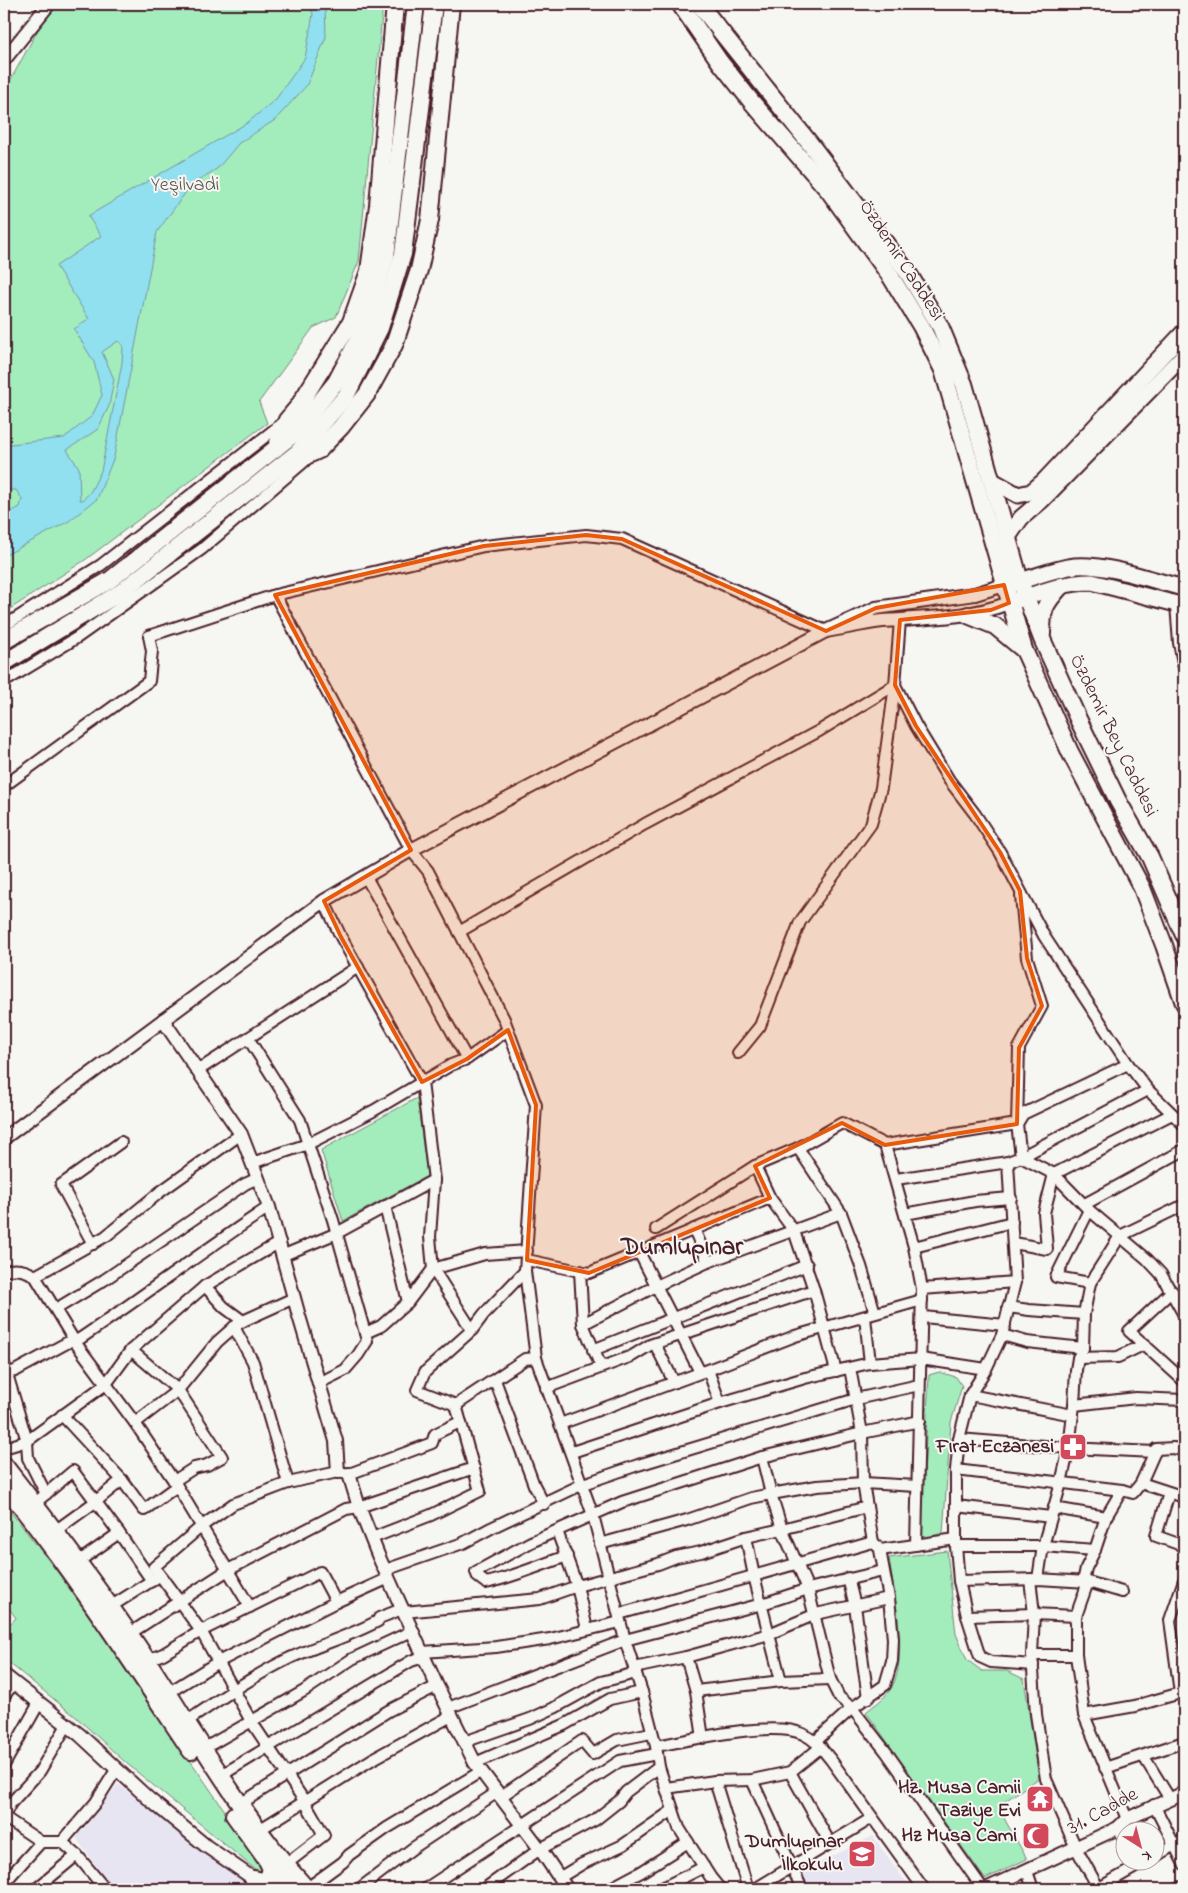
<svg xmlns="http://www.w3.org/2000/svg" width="1188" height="1893" viewBox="0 0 1188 1893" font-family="'Indie Flower',sans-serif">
<rect width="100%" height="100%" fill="#f6f6f2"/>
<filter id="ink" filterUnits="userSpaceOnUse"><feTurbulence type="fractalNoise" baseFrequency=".02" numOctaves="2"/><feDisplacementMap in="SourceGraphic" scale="10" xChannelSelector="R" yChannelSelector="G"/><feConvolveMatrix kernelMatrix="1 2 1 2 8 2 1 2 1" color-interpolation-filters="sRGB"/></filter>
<g filter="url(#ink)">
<g fill="#e6e5f1">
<polygon points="118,1784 247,1881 241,1889 112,1889 75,1836 83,1830"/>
<polygon points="873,1836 911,1889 809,1889 801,1872"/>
</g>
<g fill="#a3edbc" stroke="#768674">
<polygon points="52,4 383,4 359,261 336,317 313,328 259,402 267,423 85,560 4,613 4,92"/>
<polygon points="417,1098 427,1176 343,1221 321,1150"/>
<polygon points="939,1372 956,1377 962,1386 951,1422 943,1533 921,1539 929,1375"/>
<polygon points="4,1503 87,1610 264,1868 262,1875 125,1762 76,1717 4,1659 4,1630 16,1618 4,1601"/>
<path d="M 947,1551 L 956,1634 L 967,1660 L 982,1671 L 1007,1671 L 1024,1679 L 1039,1778 L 999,1805 L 1005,1820 L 1027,1859 L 985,1879 L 866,1712 C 873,1706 881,1701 887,1694 C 912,1667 893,1592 889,1558 Z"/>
</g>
<path fill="#91e0ef" stroke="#7593a1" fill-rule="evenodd" d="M 310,4 L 325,4 L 326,37 L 307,85 L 275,120 L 239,143 L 218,168 L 191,185 L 157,232 L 114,457 L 97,499 L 69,521 L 4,556 L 4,515 L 20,507 L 22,499 L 16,490 L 8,490 L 4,492 L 4,450 L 11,444 L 64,438 L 92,416 L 102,395 L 94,362 L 74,329 L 89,319 L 56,266 L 101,236 L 88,216 L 247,123 L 276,99 L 305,58 L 313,14 ZM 118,341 L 123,345 L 122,363 L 101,471 L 91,491 L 83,500 L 80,500 L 79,468 L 67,450 L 98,429 L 109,406 L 114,379 L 102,352 Z"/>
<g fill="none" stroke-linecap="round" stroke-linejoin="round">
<defs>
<g id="minor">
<polyline points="275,595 411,850 428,871 504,1019 536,1105 525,1271 536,1358 593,1515 625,1640 642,1692 656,1746 659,1767 679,1828 711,1878 720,1889"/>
<polyline points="1176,604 1179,643 1184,668"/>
<polyline points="4,626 101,565 284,422"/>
<polyline points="4,682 78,637 202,549 305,461"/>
<polyline points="4,786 149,681 152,651 149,636 275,595 484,546 586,535 622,539 826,631"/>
<polyline points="366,877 467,1059"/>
<polyline points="459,932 645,824 819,731 895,685 916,726 949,780 975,814 1000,852 1044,936 1128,1064 1148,1090 1184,1125"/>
<polyline points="248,1038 300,1120 333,1220 365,1333"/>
<polyline points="738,1053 760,1026 800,922 871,824 881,788 895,685 900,620"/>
<polyline points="197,1071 358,967"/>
<polyline points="1017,1124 1019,1048 1042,1006 1027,958 1021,896"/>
<polyline points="1017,1124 1023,1114 1128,1064"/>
<polyline points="798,1148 841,1213 861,1266 875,1313"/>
<polyline points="1021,1157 1054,1174 1089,1210 1147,1259 1161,1274 1184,1315"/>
<polyline points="1008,1162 1015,1282 1002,1335 986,1369 970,1395 959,1439 956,1470 956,1546 959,1581 967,1616 980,1657 991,1662 1033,1665"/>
<polyline points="252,1163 308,1144 373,1111 451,1065 467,1059 508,1030"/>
<polyline points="896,1179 1008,1162 1021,1157 1148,1090"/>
<polyline points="434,1180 430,1237 433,1269 472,1330"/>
<polyline points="770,1198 755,1166 798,1148 842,1123 885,1145"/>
<polyline points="1085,1204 1184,1150"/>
<polyline points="385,1206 408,1302"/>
<polyline points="1089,1210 1056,1277 1090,1283"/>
<polyline points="905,1214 975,1201 1011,1198"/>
<polyline points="656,1229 755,1166"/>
<polyline points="694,1229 708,1262"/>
<polyline points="1014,1243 1047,1249 1044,1213 1054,1174 1172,1114"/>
<polyline points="93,1244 61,1185 121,1142"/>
<polyline points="914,1247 1012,1222"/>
<polyline points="639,1252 700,1372"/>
<polyline points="284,1255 337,1233 434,1180 422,1082 341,937 324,901"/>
<polyline points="527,1260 589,1273 770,1198 794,1231 814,1290 836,1371"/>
<path d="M 4,1271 C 16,1268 25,1269 35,1276 L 75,1342 L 135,1423 L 174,1481 L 250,1607"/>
<polyline points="580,1271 583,1324 601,1367"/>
<polyline points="35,1276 106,1236 160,1192 241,1134"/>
<polyline points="205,1286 224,1307 243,1321"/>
<polyline points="922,1289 1015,1282"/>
<polyline points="1172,1291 1129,1331 1184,1381"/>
<polyline points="1174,1296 1184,1292"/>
<polyline points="1008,1307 1029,1310 1084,1314"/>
<polyline points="56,1309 104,1280 245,1184 258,1178"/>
<polyline points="865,1317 870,1363"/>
<polyline points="923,1317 1005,1325"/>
<polyline points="583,1324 656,1286 708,1262 841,1213"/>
<polyline points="234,1327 253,1362 288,1483"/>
<polyline points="1002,1335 1027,1342 1083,1348"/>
<path d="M 75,1342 C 141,1298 204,1250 269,1207"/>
<polyline points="655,1344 674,1382"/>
<polyline points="131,1350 205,1286 280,1242"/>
<polyline points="593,1350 807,1265"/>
<polyline points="1078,1358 1118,1357 1145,1344"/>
<polyline points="4,1364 27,1441 28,1458 46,1494"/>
<polyline points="850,1368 862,1433 863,1483 873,1542 877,1546"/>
<polyline points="708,1370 720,1403"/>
<polyline points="4,1374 15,1371 74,1339"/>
<polyline points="495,1380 534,1485 544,1504"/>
<polyline points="319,1383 345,1370 358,1355 367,1341 365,1333 381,1326 408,1302 433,1269 485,1254 527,1251"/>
<polyline points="546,1388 632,1356 650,1345 814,1290"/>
<polyline points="970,1395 1073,1415"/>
<polyline points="456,1405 417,1390 425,1372 472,1330 484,1314 525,1271"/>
<polyline points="456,1405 525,1359 536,1358"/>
<polyline points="1074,1405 1136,1398 1184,1400"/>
<polyline points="62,1415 122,1480 144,1510 177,1486"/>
<polyline points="135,1423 178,1390 217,1342 234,1327 243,1321 294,1298"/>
<polyline points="560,1424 708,1370 795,1336 922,1300"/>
<polyline points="959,1439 1069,1448 1155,1452"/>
<polyline points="4,1448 27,1441 106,1384 131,1350 178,1390 222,1457 207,1465 194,1468 174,1481"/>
<polyline points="572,1452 720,1403 805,1378 870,1363 921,1359 986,1369"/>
<polyline points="762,1457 771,1494 782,1529 808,1589 830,1679 839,1697 852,1708 887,1753 983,1889"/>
<polyline points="956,1470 1122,1490"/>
<polyline points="1141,1483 1184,1497"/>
<polyline points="1169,1493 1156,1536 1184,1546"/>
<polyline points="34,1504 73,1471 119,1533 152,1581"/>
<polyline points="956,1506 1051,1517"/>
<polyline points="1054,1508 1106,1517"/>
<polyline points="55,1531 95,1502 122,1480"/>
<polyline points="557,1531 577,1586 587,1629"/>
<polyline points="746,1537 754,1576 781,1681"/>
<polyline points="372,1538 431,1515 480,1491 456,1405"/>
<polyline points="600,1544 687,1520 751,1498 771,1494 817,1486 863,1483 917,1486"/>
<polyline points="916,1545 922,1289 914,1247 885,1145 1017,1124 1021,1157"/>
<polyline points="956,1546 1043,1546 1095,1550"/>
<path d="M 567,1556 C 540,1565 514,1577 486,1583 L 478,1577 L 476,1572 L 531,1542 L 622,1502 L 762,1457 L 862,1433 L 920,1421"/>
<polyline points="78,1562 119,1533"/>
<polyline points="385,1570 463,1543 491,1528 583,1484 638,1465 856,1399 919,1385"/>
<polyline points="848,1578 855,1606 868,1698"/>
<polyline points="1030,1579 1034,1614 1032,1655 1036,1714 1046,1779 1076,1848 1099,1889"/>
<polyline points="1038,1579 1043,1546 1061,1483 1069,1448 1074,1405 1076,1370 1078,1358 1083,1348 1084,1314 1090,1283 1120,1236 1184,1205"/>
<polyline points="959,1581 1038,1579 1088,1582 1122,1592"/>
<polyline points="1083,1582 1086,1568 1095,1550 1106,1517 1122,1490 1133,1493 1141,1483 1156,1449 1173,1448 1184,1450"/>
<polyline points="336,1602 389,1578"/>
<polyline points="110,1607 156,1578"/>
<polyline points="404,1612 540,1599 577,1586 658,1564 676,1557 701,1552 746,1537 782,1529 867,1507"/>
<polyline points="619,1614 873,1542"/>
<polyline points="967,1616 1034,1614 1076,1616"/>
<polyline points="129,1634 228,1570 346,1509 359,1507 474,1468"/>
<polyline points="422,1652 496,1647 550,1639 620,1622"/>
<polyline points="1032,1655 1076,1655 1076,1616 1088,1582"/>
<polyline points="1076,1655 1084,1715 1127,1819"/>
<polyline points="686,1657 696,1691"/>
<polyline points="147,1660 163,1654 201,1631 320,1572 336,1602 218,1662 168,1693"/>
<polyline points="634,1668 686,1657 769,1634 816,1614 889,1598"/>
<polyline points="1180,1693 1170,1620 1184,1580"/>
<polyline points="4,1696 14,1683"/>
<polyline points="448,1708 625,1640 762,1604 808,1589 883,1571"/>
<polyline points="1084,1715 1135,1706 1184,1692"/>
<path d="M 186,1722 C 220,1699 253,1676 290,1658 C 319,1645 350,1636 378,1621 L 379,1618 L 402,1609"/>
<polyline points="703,1738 696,1691 781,1681 830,1679"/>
<polyline points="816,1741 852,1708 885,1685 892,1661 893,1639 889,1598 880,1550 956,1539"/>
<polyline points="464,1742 530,1719 554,1708 601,1682 636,1673"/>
<path d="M 656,1746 C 690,1740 773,1720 803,1734 C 816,1740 822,1749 831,1760 L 924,1889"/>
<polyline points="203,1749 304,1691 352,1659 412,1631"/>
<polyline points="1144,1757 1170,1799"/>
<polyline points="475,1763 564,1725 610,1699 642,1692"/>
<polyline points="4,1765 39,1703"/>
<polyline points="1105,1768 1184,1742"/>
<polyline points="790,1772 830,1843"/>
<polyline points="220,1776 411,1661 423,1657"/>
<polyline points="752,1780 802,1889"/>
<polyline points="715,1781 748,1889"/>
<polyline points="666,1788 715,1781 752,1780 790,1772 821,1747"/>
<polyline points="500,1797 582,1741 593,1754 617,1740 651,1733"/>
<polyline points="240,1804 388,1711 437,1686"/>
<polyline points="1154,1805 1184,1864"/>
<polyline points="4,1816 11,1803 40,1771 67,1725"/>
<polyline points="4,1817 41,1842"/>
<polyline points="1118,1828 1126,1842"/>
<polyline points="259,1830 371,1760 451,1716"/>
<polyline points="62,1842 77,1855 105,1889"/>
<polyline points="1156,1856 1184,1839"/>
<polyline points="285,1865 324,1835 305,1802 251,1721 201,1631 154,1567 202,1526 233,1504 288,1483 338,1472 349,1474 432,1443 435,1434 460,1422"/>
<polyline points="1027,1871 1033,1889"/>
<polyline points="559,1878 582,1864 623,1845 673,1810"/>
<polyline points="4,1883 41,1842 62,1842 96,1802 116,1770"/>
<polyline points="1099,1888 1148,1860"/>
<polyline points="36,1889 77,1855"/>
<polyline points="247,1889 254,1879"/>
<polyline points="306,1889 343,1862 349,1855 387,1828 480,1772"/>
<polyline points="359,1889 413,1848 496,1793"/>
<polyline points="425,1889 620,1761 657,1754"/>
<polyline points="484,1889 540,1849 595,1820 619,1801 626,1792 659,1767"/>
<polyline points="609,1889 641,1872 688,1842"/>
<polyline points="660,1889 704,1867"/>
<polyline points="755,1889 872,1818"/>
<polyline points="1178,1889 1184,1886"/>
</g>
<g id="tertiary">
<polyline points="4,60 49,4"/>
<path d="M 1004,585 L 975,594 L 876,608 L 826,631 C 845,628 864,623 883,621 C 926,618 969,618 1009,603"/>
<polyline points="163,1020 241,1134 269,1207 299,1316 336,1441 338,1472"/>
<polyline points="4,1138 324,901 411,850 826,631"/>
<polyline points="349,1474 359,1507 378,1555 437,1686 475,1763 540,1849 567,1889"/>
<polyline points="4,1675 80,1735 149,1799 206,1846 254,1879 273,1889"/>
<polyline points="986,1889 1118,1828 1127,1819 1184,1793"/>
</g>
<g id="secondary">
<polyline points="993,481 1018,495 1031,492 1044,481 1184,332"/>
<polyline points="1008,537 1021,518 1042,500 1184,355"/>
<path d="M 1009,584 C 1031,579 1052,569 1075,566 C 1105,563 1154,581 1184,588"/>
<path d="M 1015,601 C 1040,592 1065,582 1092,582 L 1184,606"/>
</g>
<g id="primary">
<polyline points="680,4 720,62 751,101 829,191 891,277 921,326 943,370 1024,650 1070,752 1142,888 1164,945 1184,1003"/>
<polyline points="699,4 811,145 908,273 940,326 964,384 1020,581 1042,639 1079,721 1118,801 1150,857 1184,935"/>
<polyline points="276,448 287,420 298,407 351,322 369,271 378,205 395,4"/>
<polyline points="293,462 319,450 341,427 367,394 394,345 419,270 430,220 451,4"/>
<polyline points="968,615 995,626 1024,650"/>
<path d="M 1042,634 C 1042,609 1044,605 1061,586"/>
<polyline points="4,641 110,580 295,433 336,382 364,329 386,256 416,4"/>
<polyline points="4,663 121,592 298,452 346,396 380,328 403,254 434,4"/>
<path d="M 4,1465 C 54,1529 103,1593 147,1660 C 198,1738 244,1820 307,1889"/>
<path d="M 4,1485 C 72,1570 131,1661 191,1751"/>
<polyline points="234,1815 268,1862 291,1889"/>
<polyline points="254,1879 262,1881 267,1880 271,1870 268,1862"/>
</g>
</defs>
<use href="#minor" stroke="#4a1f2b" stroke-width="14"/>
<use href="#tertiary" stroke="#4a1f2b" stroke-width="16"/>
<use href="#secondary" stroke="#4a1f2b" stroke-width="19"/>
<use href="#primary" stroke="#4a1f2b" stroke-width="20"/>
<use href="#minor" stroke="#f6f6f2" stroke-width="10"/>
<use href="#tertiary" stroke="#f6f6f2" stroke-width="12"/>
<use href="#secondary" stroke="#f6f6f2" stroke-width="15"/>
<use href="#primary" stroke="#f6f6f2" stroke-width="16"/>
</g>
</g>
<path fill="#e8590c" fill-opacity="0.2" stroke="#e8590c" stroke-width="4" stroke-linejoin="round" d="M 586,535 L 622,539 L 826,631 L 876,608 L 1004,585 L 1009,603 L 991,610 L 900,620 L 895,685 L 916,726 L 1000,852 L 1020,891 L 1027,958 L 1042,1006 L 1019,1048 L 1017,1124 L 885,1145 L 842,1123 L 755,1166 L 770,1198 L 589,1273 L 527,1260 L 536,1105 L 508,1030 L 467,1059 L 422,1082 L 341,937 L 324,901 L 411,850 L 275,595 L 484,546 Z"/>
<defs>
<symbol id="pharmacy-square" viewBox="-11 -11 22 22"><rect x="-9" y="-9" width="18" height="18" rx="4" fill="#d1495b" stroke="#f6f6f2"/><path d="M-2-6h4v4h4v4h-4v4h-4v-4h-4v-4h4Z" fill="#fff"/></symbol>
<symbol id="temple-square" viewBox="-11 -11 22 22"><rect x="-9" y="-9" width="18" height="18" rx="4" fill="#d1495b" stroke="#f6f6f2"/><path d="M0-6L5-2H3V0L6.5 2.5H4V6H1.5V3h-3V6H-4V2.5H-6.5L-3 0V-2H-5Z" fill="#fff"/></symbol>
<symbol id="mosque-square" viewBox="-11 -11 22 22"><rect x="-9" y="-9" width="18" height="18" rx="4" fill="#d1495b" stroke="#f6f6f2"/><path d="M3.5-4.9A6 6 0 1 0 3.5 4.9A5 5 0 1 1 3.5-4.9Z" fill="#fff"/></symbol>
<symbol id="school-square" viewBox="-11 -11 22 22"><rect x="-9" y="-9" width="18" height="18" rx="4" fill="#d1495b" stroke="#f6f6f2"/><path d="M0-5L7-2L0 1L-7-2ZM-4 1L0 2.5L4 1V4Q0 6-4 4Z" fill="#fff"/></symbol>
</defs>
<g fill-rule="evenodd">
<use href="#pharmacy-square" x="1057" y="1431" width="32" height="32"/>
<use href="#temple-square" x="1024" y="1783" width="32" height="32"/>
<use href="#mosque-square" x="1020" y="1820" width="32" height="32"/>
<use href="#school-square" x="846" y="1838" width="32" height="32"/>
</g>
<g text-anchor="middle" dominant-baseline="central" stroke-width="4" stroke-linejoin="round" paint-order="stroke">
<g font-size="20" fill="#60524f" stroke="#f6f6f2">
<text x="185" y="185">Yeşilvadi</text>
</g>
<g font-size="20" fill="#4a1f2b" stroke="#f6f6f2">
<text transform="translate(901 261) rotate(57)">Özdemir Caddesi</text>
<text transform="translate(1113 736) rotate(64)">Özdemir Bey Caddesi</text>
<text transform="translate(1103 1812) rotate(-29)">31. Cadde</text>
</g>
<g font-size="20" font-weight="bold" fill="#4a1f2b" stroke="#f6f6f2" text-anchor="end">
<text x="1054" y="1447">Fırat Eczanesi</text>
<text x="1021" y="1788">Hz. Musa Camii<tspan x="1021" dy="23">Taziye Evi</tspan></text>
<text x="1017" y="1836">Hz Musa Cami</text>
<text x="843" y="1842">Dumlupınar<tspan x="843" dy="23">İlkokulu</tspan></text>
</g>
<g font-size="25" font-weight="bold" fill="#4a1f2b" stroke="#f6f6f2">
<text x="682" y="1248">Dumlupınar</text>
</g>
</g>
<rect width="1188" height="1893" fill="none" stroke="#f6f6f2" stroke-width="20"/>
<rect x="10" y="10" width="1168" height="1873" fill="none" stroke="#4a1f2b" stroke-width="2" filter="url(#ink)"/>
<g transform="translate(1140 1846) rotate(144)"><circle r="24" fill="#f6f6f2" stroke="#b1a0a2"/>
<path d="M0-4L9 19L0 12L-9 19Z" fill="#d1495b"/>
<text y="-8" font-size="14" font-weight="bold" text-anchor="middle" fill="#4a1f2b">K</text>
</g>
</svg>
